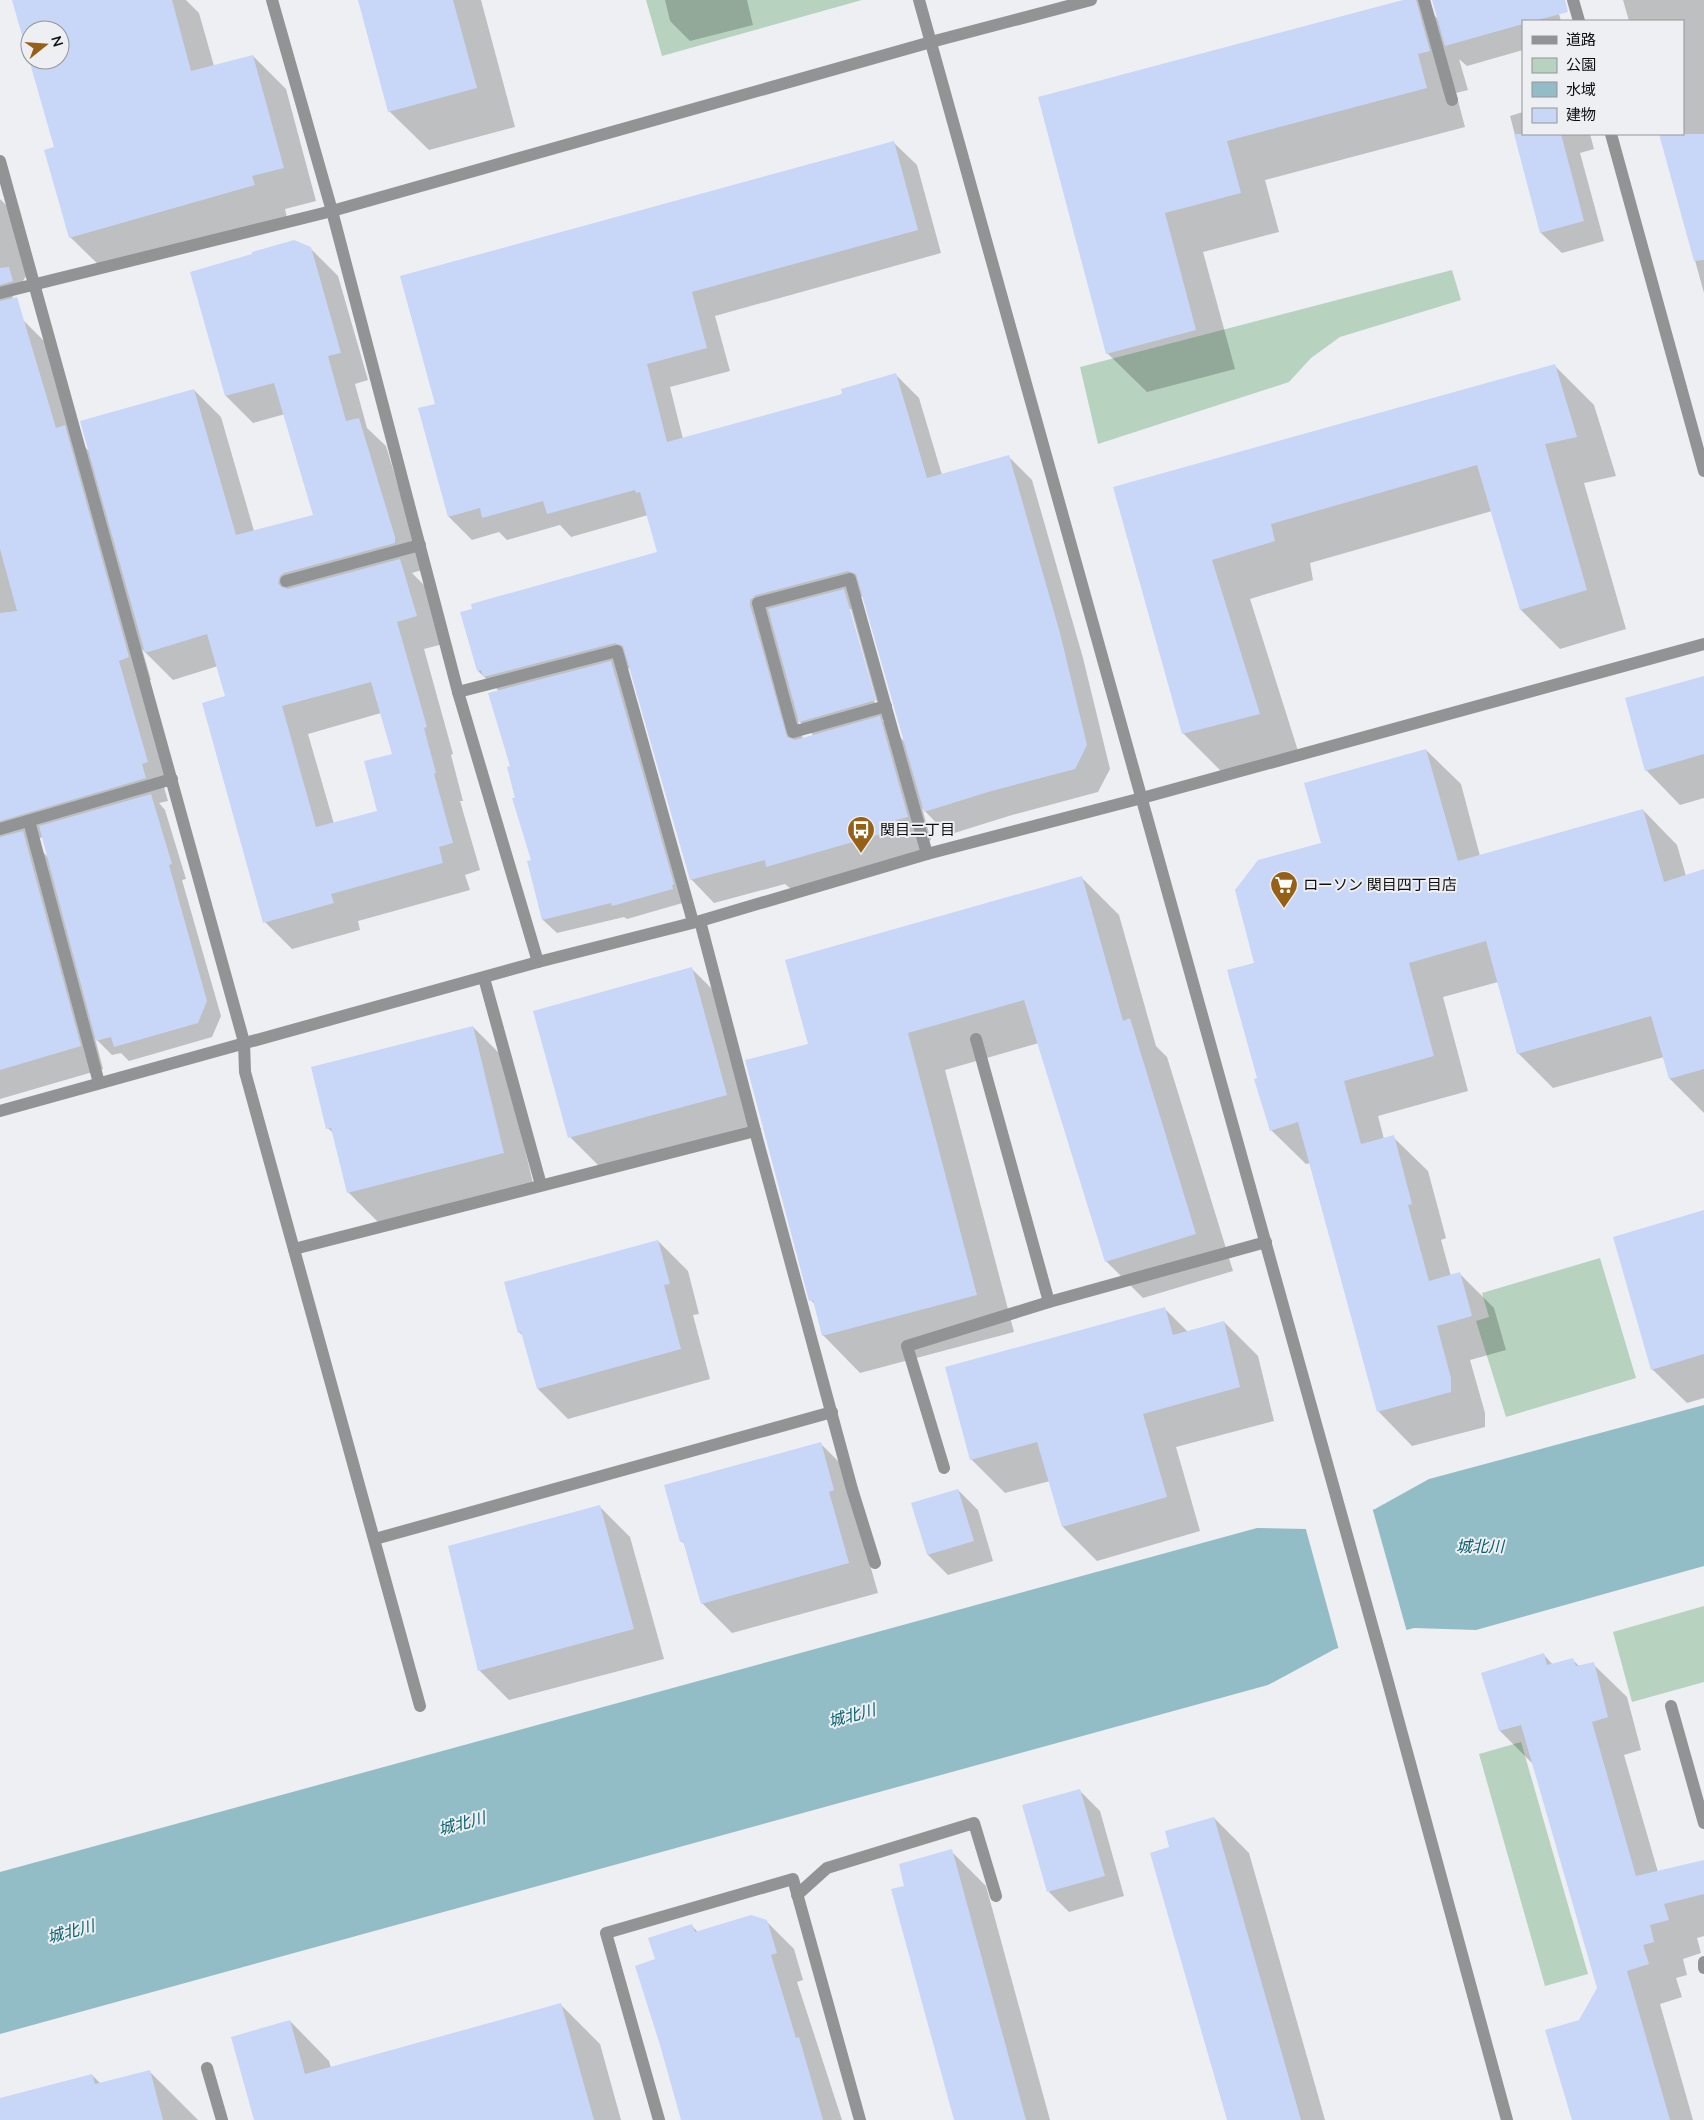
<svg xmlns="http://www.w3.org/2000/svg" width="1704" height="2120" viewBox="0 0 1704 2120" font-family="'Nunito Sans','Noto Sans JP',sans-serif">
<rect width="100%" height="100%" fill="#eeeff2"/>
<g fill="#b7d3bf">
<polygon points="646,0 862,0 662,56"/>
<polygon points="1452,270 1461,300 1340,337 1311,358 1289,382 1098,444 1080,367"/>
<polygon points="1600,1258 1636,1378 1506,1417 1476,1321 1489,1317 1482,1293"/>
<polygon points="1704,1606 1704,1682 1632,1702 1613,1632"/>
<polygon points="1521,1742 1588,1974 1545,1986 1479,1754"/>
</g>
<polygon fill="#92bdc6" points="1704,1405 1704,1566 1476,1630 1414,1628 1335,1649 1268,1685 0,2034 0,1872 1257,1528 1305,1529 1375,1509 1429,1479"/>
<polygon fill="#eeeff2" points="1372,1507 1407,1632 1339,1650 1305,1526"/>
<g fill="#0003" fill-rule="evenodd">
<polygon points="13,0 186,0 199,13 214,66 253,56 286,89 316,201 285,209 287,218 104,270 70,237 56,147 31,60 60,60 60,30 30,30 30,57"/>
<polygon points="359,0 481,0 515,127 429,150 389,111"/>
<polygon points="665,0 747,0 753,25 690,41 670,21"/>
<polygon points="1408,0 1419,0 1440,21 1434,0 1555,0 1561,21 1523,21 1523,50 1467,66 1459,59 1468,90 1456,93 1465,127 1265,180 1279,232 1203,252 1235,369 1147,392 1107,353 1039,98"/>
<polygon points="1623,0 1704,0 1704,293 1660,134 1683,134 1683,21 1629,21"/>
<polygon points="1523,112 1523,134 1590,134 1594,149 1580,153 1604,241 1562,253 1541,233 1510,116"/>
<path d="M 893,142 L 917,165 L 941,253 L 715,316 L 730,371 L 670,387 L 683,439 L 844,395 L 896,375 L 919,398 L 942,475 L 1009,457 L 1032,480 L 1083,658 L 1110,769 L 1098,792 L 1012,815 L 948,835 L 922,808 L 931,840 L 918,844 L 921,852 L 791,889 L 785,884 L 714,903 L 691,879 L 630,668 L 620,671 L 686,902 L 627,919 L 624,917 L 557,933 L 543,920 L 532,861 L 517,798 L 499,691 L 478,671 L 658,553 L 648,515 L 571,537 L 560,525 L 507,540 L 499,532 L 472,540 L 449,517 L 437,405 ZM 864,596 L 906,743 L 882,720 L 892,718 L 853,599 ZM 849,609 L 851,609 L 878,706 L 876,707 ZM 798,720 L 814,736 L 803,739 Z"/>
<polygon points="0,199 11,210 28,273 0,317"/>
<path d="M 310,248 L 338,276 L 368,380 L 355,384 L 367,428 L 386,446 L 422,565 L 422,570 L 412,573 L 427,588 L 443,644 L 424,649 L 453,754 L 451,755 L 463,801 L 460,801 L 480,870 L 465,875 L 470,890 L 358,921 L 360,930 L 292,949 L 265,922 L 227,697 L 218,666 L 173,680 L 142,649 L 151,680 L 141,683 L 170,785 L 164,787 L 168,801 L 159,803 L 165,810 L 186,879 L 182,880 L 221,1016 L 212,1037 L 129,1061 L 121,1053 L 112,1055 L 95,1038 L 103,1069 L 0,1099 L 0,327 L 23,320 L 46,343 L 74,436 L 91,453 L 194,390 L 221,417 L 254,531 L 315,516 L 285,414 L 253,423 L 226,396 L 191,273 ZM 381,713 L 393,754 L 378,811 L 334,824 L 308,734 ZM 43,837 L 49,858 L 31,841 Z"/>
<polygon points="1555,366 1594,405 1616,476 1584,483 1626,629 1560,649 1521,610 1492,511 1310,563 1313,580 1250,599 1299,754 1222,772 1183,733 1114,488"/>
<polygon points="1704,677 1704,798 1680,805 1646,770"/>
<polygon points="1426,750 1461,784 1480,856 1643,810 1677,845 1686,876 1704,871 1704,1113 1670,1079 1664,1057 1553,1088 1518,1053 1498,982 1443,997 1468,1091 1378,1116 1384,1139 1393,1137 1428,1171 1446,1238 1441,1240 1451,1276 1460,1274 1494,1308 1506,1350 1470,1360 1485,1413 1485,1427 1412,1446 1378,1411 1310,1163 1306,1164 1271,1130 1259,1079 1256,964 1322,844"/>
<polygon points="1081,877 1119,915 1156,1046 1167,1057 1233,1271 1143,1298 1106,1261 1039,1043 945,1070 1014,1332 860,1373 823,1335 815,1305 811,1300 810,1045"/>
<polygon points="692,969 722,999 757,1124 600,1167 570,1137"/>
<polygon points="473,1027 503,1057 533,1183 378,1222 348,1192 334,1134 328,1128"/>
<polygon points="1704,1211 1704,1398 1687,1403 1652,1369"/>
<polygon points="658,1241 688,1271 699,1314 693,1315 710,1379 568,1419 538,1389 524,1337 519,1332"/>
<polygon points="1165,1309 1188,1332 1224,1322 1258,1356 1274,1421 1176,1447 1200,1531 1097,1561 1063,1527 1050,1481 1005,1493 971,1459"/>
<polygon points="820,1443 850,1473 858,1522 878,1593 732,1633 702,1603 686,1545 681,1541"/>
<polygon points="958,1490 978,1510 993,1561 948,1575 928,1555 912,1504"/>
<polygon points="600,1507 630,1537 664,1659 509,1700 479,1670"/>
<polygon points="1544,1655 1553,1665 1573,1660 1580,1667 1593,1664 1627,1697 1641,1750 1624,1755 1658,1872 1704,1866 1704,1936 1697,1938 1701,1953 1683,1959 1687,1975 1676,1978 1682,1997 1660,2004 1693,2120 1573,2120 1580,2021 1599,1988 1533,1764 1500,1731 1482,1673"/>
<polygon points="1079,1790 1100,1811 1124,1896 1069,1912 1049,1892 1024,1806"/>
<polygon points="1214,1818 1249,1853 1325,2120 1228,2120 1171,1848"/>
<polygon points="951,1851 986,1886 1050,2120 956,2120 906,1887"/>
<polygon points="766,1921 794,1949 803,1980 797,1982 842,2120 683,2120 656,1960 692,1926 698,1932"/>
<polygon points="561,2005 600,2044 621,2120 255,2120 290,2021 329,2061 331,2068"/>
<polygon points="149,2071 198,2120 0,2120 0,2099 92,2075 101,2084"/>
</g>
<g fill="#c8d7f7" fill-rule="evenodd">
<path d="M 12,0 L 172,0 L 191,71 L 253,55 L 284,168 L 252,176 L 255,185 L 69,238 L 44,150 L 54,147 ZM 30,30 L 60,30 L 60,60 L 30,60 Z"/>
<polygon points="358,0 453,0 477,88 388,112"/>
<polygon points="1403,0 1416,0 1430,51 1418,54 1427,88 1227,141 1241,193 1165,213 1196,330 1106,354 1038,97"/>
<polygon points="1432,0 1565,0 1568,12 1534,21 1523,21 1523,24 1445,46"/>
<polygon points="1514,134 1561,134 1584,221 1540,233"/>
<polygon points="1659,134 1704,134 1704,260 1694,261"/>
<polygon points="894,141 918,230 692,292 707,348 647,364 667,442 842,394 841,389 896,373 927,478 1009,455 1060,633 1087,745 1075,769 988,792 924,812 856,574 848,571 756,595 750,600 750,605 787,737 795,740 880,716 908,817 896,820 898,829 766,867 765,860 690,880 623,646 615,643 483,677 481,670 477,671 460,612 472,609 471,604 657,552 640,492 636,493 635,490 547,514 543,501 482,518 480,508 448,517 418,408 435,404 400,276"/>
<path d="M 294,240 L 311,247 L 341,353 L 328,356 L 346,421 L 359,418 L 395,537 L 395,543 L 284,573 L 280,576 L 278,583 L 281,587 L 288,589 L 400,559 L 417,616 L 397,622 L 427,727 L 424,728 L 436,773 L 434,774 L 453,843 L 439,847 L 443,863 L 331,894 L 334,903 L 263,923 L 202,703 L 225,696 L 207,634 L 145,653 L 80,421 L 194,389 L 236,535 L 313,515 L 274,383 L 225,396 L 190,272 L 252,254 L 252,252 ZM 371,682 L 392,754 L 364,761 L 377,811 L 316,827 L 282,706 Z"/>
<polygon points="9,267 13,281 0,285 0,268"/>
<polygon points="17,297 56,428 65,425 129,657 119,661 148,762 142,764 146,778 0,821 0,613 17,611 0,549 0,301"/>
<polygon points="1555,364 1577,437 1545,444 1587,590 1520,610 1477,465 1271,524 1275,541 1212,560 1260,714 1182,734 1113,487"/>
<polygon points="844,589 876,700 799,722 768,609"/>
<polygon points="611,661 674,884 672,885 673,889 612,906 611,903 542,920 527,861 531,860 512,798 515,798 507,767 510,766 488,693"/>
<polygon points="1704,676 1704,754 1645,771 1625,698"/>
<polygon points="1426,749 1458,861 1643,809 1664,882 1704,869 1704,1069 1669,1079 1651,1016 1517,1054 1486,941 1409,963 1434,1056 1344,1081 1361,1144 1394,1135 1412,1204 1408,1205 1429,1281 1460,1272 1472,1316 1437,1326 1451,1378 1451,1392 1377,1412 1298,1122 1270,1131 1254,1079 1257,1078 1227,970 1254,963 1235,890 1258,860 1321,843 1304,783"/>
<polygon points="151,794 172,864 169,865 207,1001 198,1023 114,1047 111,1037 96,1041 39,826"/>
<polygon points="23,831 81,1046 0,1070 0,837"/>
<polygon points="1082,876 1123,1021 1130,1018 1196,1234 1105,1262 1024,1000 908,1033 977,1295 822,1336 813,1300 809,1301 745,1060 808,1044 785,960"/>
<polygon points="692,967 727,1095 568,1138 533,1011"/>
<polygon points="473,1026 504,1153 347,1193 331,1128 326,1129 311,1067"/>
<polygon points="1704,1210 1704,1354 1651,1370 1613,1237"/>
<polygon points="658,1240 670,1284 664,1285 681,1349 537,1389 521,1332 518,1333 504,1282"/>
<polygon points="1165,1307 1173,1335 1224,1321 1240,1387 1143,1414 1167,1497 1062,1527 1037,1442 970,1460 945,1367"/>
<polygon points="821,1442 834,1490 829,1492 849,1563 701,1604 683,1541 680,1542 664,1485"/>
<polygon points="958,1489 974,1541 927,1555 911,1503"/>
<polygon points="600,1505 634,1629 478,1671 448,1546"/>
<polygon points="1544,1653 1547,1665 1573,1658 1576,1666 1594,1662 1608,1717 1592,1722 1636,1876 1704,1860 1704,1894 1664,1904 1669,1920 1650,1925 1654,1942 1643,1945 1649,1964 1627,1971 1670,2120 1572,2120 1545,2030 1579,2020 1597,1988 1521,1725 1499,1731 1481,1673"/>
<polygon points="1080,1789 1105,1876 1047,1892 1022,1805"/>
<polygon points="1214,1817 1301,2120 1227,2120 1150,1853 1169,1847 1165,1831"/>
<polygon points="952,1849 1026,2120 954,2120 891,1889 904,1886 899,1864"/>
<polygon points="751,1915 767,1920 777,1953 771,1955 796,2038 799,2037 823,2120 681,2120 660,2045 635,1966 655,1959 648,1938 692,1924 695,1932"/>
<polygon points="561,2003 594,2120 254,2120 231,2037 290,2020 305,2074"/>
<polygon points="150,2070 163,2120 0,2120 0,2098 92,2074 95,2084"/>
</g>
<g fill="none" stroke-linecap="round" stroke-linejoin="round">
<g stroke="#929394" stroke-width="12">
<polyline points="1424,0 1452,100"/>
<polyline points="286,581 420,545"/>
<polyline points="458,692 617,651 693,922"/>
<polyline points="886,706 793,732 758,603 850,579 927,854"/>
<polyline points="700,921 755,1131 852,1489 875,1563"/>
<polyline points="484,978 541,1185"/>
<polyline points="976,1039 1049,1302"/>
<polyline points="294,1249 755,1131"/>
<polyline points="944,1468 907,1346 1049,1302 1266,1242"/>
<polyline points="375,1539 832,1412"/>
<polyline points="1671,1706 1704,1823"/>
<polyline points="797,1895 827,1868 974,1823 996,1896"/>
<polyline points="1704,1962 1704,1968"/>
</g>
<g stroke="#929394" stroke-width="12">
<polyline points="272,0 332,211 458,692 538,962"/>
<polyline points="919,0 1386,1675 1507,2120"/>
<polyline points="1573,0 1579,21"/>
<polyline points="1611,134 1704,471"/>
<polyline points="0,161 244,1042 245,1072 420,1706"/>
<polyline points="0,293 332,211 931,42 1091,0"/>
<polyline points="29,821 99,1083"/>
<polyline points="0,829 172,779"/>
<polyline points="0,1111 538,962 700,921 927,854 1142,798 1704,644"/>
<polyline points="207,2068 222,2120"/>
<polyline points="659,2120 606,1933 793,1879 860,2120"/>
</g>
</g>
<defs>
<symbol id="bus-pin" viewBox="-11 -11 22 30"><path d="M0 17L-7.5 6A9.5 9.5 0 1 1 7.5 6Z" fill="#966117" stroke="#eeeff2"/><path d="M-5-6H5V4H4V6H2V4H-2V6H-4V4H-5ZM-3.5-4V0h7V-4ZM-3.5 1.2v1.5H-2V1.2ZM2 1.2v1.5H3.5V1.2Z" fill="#fff"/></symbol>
<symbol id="supermarket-pin" viewBox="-11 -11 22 30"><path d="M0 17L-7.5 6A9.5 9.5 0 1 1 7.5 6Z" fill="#966117" stroke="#eeeff2"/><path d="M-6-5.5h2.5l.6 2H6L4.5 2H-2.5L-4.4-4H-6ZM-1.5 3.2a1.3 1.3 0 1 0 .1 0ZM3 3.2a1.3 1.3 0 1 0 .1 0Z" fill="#fff"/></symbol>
</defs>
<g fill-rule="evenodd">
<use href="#bus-pin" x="845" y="814" width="32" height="43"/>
<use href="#supermarket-pin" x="1268" y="869" width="32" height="43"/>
</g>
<g text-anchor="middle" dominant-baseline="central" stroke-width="4" stroke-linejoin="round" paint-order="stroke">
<g font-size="15" fill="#0f0f10" stroke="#eeeff2" text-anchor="start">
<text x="880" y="830">関目二丁目</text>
<text x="1303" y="885">ローソン 関目四丁目店</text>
</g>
<g font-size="16" font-style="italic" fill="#06606e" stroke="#eeeff2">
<text x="1480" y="1547">城北川</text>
<text transform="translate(852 1716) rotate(-15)">城北川</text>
<text transform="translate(462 1824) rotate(-15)">城北川</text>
<text transform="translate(71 1932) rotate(-15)">城北川</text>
</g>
</g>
<rect x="1522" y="20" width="162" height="115" fill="#eeeff2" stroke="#959598"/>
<rect x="1532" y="36" width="25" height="8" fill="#929394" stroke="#959598"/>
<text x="1566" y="45" font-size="15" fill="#0f0f10">道路</text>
<rect x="1532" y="58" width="25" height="15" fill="#b7d3bf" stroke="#959598"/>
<text x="1566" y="70" font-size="15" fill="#0f0f10">公園</text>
<rect x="1532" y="82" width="25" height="15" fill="#92bdc6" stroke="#959598"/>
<text x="1566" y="95" font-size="15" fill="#0f0f10">水域</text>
<rect x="1532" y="108" width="25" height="15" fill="#c8d7f7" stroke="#959598"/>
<text x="1566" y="120" font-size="15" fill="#0f0f10">建物</text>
<g transform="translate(45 45) rotate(73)"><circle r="24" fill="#eeeff2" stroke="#959598"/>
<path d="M0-4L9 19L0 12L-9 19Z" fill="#966117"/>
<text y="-8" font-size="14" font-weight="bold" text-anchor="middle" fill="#0f0f10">N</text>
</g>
</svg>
